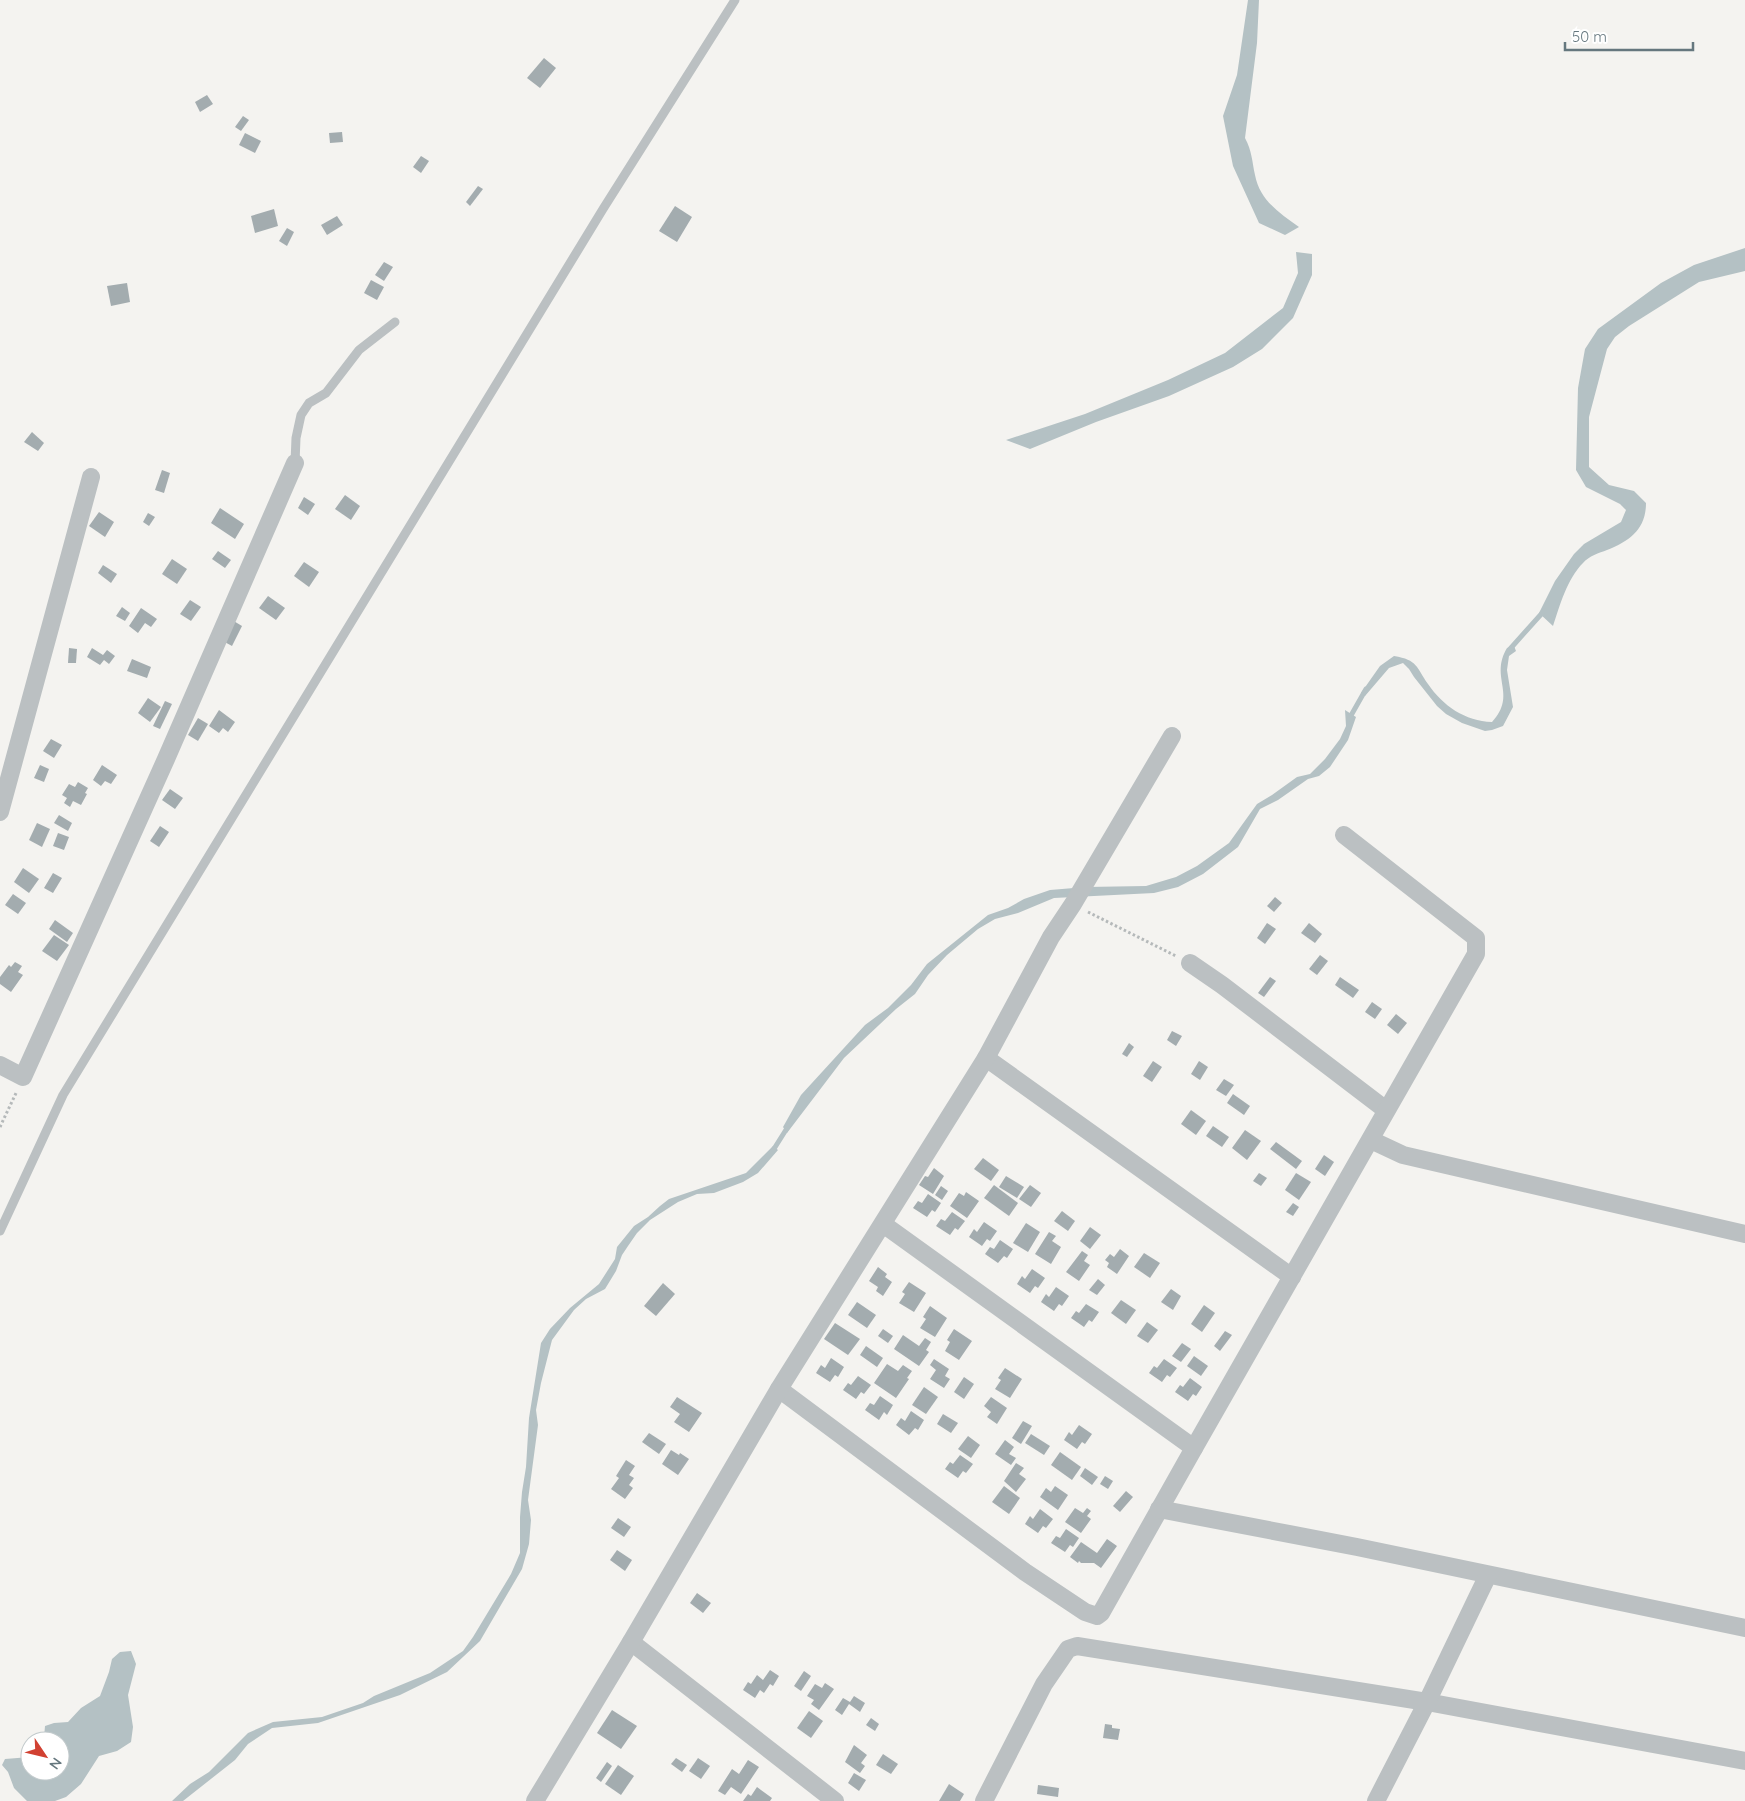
<svg xmlns="http://www.w3.org/2000/svg" width="1745" height="1801" viewBox="0 0 1745 1801" font-family="Quicksand,sans-serif">
<rect width="100%" height="100%" fill="#f4f3f0"/>
<g fill="#b4c1c4">
<path d="M 1248,0 L 1259,0 L 1257,43 L 1245,138 C 1252,151 1252,161 1255,175 C 1260,201 1280,213 1299,227 L 1285,235 L 1259,223 L 1233,166 L 1223,116 L 1237,75 Z"/>
<path d="M 1745,248 L 1745,271 L 1699,282 L 1629,326 L 1615,337 L 1607,349 L 1589,417 L 1589,467 L 1609,485 L 1634,491 L 1646,503 C 1646,529 1630,541 1607,550 C 1599,553 1589,556 1583,563 C 1567,579 1560,605 1553,626 L 1539,613 L 1555,581 L 1574,554 L 1584,544 L 1621,522 L 1626,510 L 1620,504 L 1586,487 L 1576,470 L 1578,388 L 1585,349 L 1598,329 L 1661,283 L 1694,265 Z"/>
<polygon points="1296,252 1312,254 1312,275 1293,318 1262,349 1233,367 1169,396 1096,422 1030,449 1006,440 1085,414 1168,380 1225,353 1283,308 1298,273"/>
<path d="M 1514,646 L 1516,651 L 1509,656 L 1507,670 L 1513,707 L 1503,726 L 1492,730 L 1485,731 L 1462,723 L 1446,714 L 1437,706 L 1414,677 L 1409,669 L 1403,663 L 1389,668 L 1365,696 L 1361,693 L 1380,666 L 1394,656 C 1418,660 1416,667 1428,684 C 1443,706 1465,721 1492,722 C 1518,694 1489,678 1507,648 Z"/>
<polygon points="1345,710 1356,717 1348,740 1330,767 1319,776 1308,779 1278,800 1260,809 1238,847 1203,874 1178,887 1154,893 1054,898 1018,913 995,919 978,929 947,955 928,975 915,994 896,1009 844,1058 787,1133 783,1127 801,1095 865,1025 888,1008 911,985 927,964 988,915 1008,908 1024,899 1050,890 1086,887 1146,886 1176,877 1197,866 1229,843 1257,804 1272,795 1297,777 1310,774 1325,759 1340,739 1346,726"/>
<polygon points="773,1146 778,1150 758,1173 743,1182 714,1193 697,1194 678,1202 650,1220 637,1233 628,1246 622,1255 616,1271 605,1289 586,1299 574,1310 552,1340 541,1383 536,1410 538,1425 528,1500 531,1520 529,1544 522,1569 480,1641 447,1672 400,1695 318,1723 272,1728 248,1744 235,1760 183,1801 172,1801 190,1784 209,1772 248,1733 273,1722 322,1717 363,1703 374,1696 430,1673 463,1651 473,1637 511,1574 520,1553 520,1517 522,1492 526,1467 529,1418 541,1343 550,1329 570,1308 599,1284 615,1259 617,1247 634,1226 648,1217 660,1206 669,1199 746,1173"/>
<polygon points="131,1651 136,1664 128,1695 133,1727 131,1742 117,1751 99,1756 81,1784 66,1797 55,1801 27,1801 14,1788 8,1772 2,1765 5,1759 30,1757 30,1771 60,1771 60,1741 43,1741 44,1738 45,1726 54,1723 68,1722 81,1708 100,1696 109,1672 112,1659 120,1652"/>
</g>
<g fill="none" stroke-linecap="round" stroke-linejoin="round">
<g stroke="#b4c1c4" stroke-width="5">
<polyline points="1510,649 1544,611"/>
<polyline points="1349,719 1366,689"/>
<polyline points="772,1152 789,1125"/>
</g>
</g>
<g fill="#a3acaf">
<polygon points="544,58 556,68 540,88 527,78"/>
<polygon points="207,95 213,104 200,112 195,102"/>
<polygon points="243,116 249,120 241,131 235,127"/>
<polygon points="342,132 343,142 330,143 329,133"/>
<polygon points="245,133 261,141 255,153 239,145"/>
<polygon points="421,156 429,161 421,173 413,167"/>
<polygon points="478,186 483,189 470,206 466,202"/>
<polygon points="675,206 692,217 677,242 659,231"/>
<polygon points="274,209 278,226 255,233 251,216"/>
<polygon points="337,216 343,225 327,235 321,225"/>
<polygon points="287,228 294,232 287,246 279,241"/>
<polygon points="384,262 393,267 384,281 375,275"/>
<polygon points="371,280 384,287 377,300 364,293"/>
<polygon points="127,283 130,302 111,306 107,286"/>
<polygon points="32,432 44,443 38,451 24,442"/>
<polygon points="162,470 170,473 164,493 155,490"/>
<polygon points="345,495 360,506 351,520 335,509"/>
<polygon points="304,497 315,504 308,515 298,508"/>
<polygon points="220,508 244,524 235,539 211,523"/>
<polygon points="99,512 114,522 105,537 89,526"/>
<polygon points="148,513 155,517 149,526 143,522"/>
<polygon points="218,551 231,560 225,568 212,559"/>
<polygon points="172,559 187,569 177,584 162,574"/>
<polygon points="304,562 319,572 309,587 294,576"/>
<polygon points="103,565 117,574 111,583 98,573"/>
<polygon points="268,596 285,608 276,620 259,608"/>
<polygon points="190,600 201,607 191,621 180,614"/>
<polygon points="122,607 130,613 125,621 116,616"/>
<polygon points="141,608 157,619 151,627 145,623 138,633 129,626"/>
<polygon points="232,620 242,626 232,646 221,640"/>
<polygon points="69,648 77,649 76,663 68,663"/>
<polygon points="92,648 103,655 107,650 115,656 109,664 104,660 100,665 87,657"/>
<polygon points="132,659 151,667 147,678 127,671"/>
<polygon points="148,698 161,707 150,722 138,713"/>
<polygon points="165,701 172,704 160,729 153,726"/>
<polygon points="219,710 235,722 228,732 223,728 219,733 209,726"/>
<polygon points="198,718 208,724 198,741 188,735"/>
<polygon points="51,739 62,745 54,758 43,751"/>
<polygon points="40,765 49,769 44,782 34,778"/>
<polygon points="102,765 117,775 111,784 105,781 101,786 93,780"/>
<polygon points="78,782 88,788 85,793 87,794 81,805 73,801 70,807 64,803 67,798 62,795 69,784 75,787"/>
<polygon points="170,789 183,798 175,809 162,800"/>
<polygon points="59,815 72,823 68,831 54,823"/>
<polygon points="37,823 50,829 42,847 29,840"/>
<polygon points="160,826 169,832 159,847 150,841"/>
<polygon points="58,833 69,837 64,850 53,846"/>
<polygon points="23,868 39,879 29,893 14,882"/>
<polygon points="53,873 62,878 53,893 44,888"/>
<polygon points="13,894 26,903 18,914 5,905"/>
<polygon points="1275,897 1282,903 1274,912 1267,906"/>
<polygon points="55,920 73,933 67,942 49,929"/>
<polygon points="1267,923 1276,929 1265,944 1257,938"/>
<polygon points="1309,923 1322,934 1315,943 1301,933"/>
<polygon points="54,935 69,945 57,961 42,951"/>
<polygon points="1320,955 1328,961 1317,975 1309,969"/>
<polygon points="15,962 22,966 18,972 23,975 11,992 0,984 0,977 9,965 11,967"/>
<polygon points="1270,977 1276,981 1264,997 1258,993"/>
<polygon points="1340,977 1359,990 1353,998 1335,985"/>
<polygon points="1372,1002 1382,1009 1375,1019 1365,1012"/>
<polygon points="1396,1014 1407,1023 1398,1034 1387,1025"/>
<polygon points="1172,1031 1182,1036 1176,1046 1167,1040"/>
<polygon points="1129,1043 1134,1047 1127,1057 1122,1054"/>
<polygon points="1153,1061 1162,1067 1152,1082 1143,1076"/>
<polygon points="1199,1061 1208,1067 1200,1080 1191,1074"/>
<polygon points="1224,1079 1234,1085 1226,1096 1216,1090"/>
<polygon points="1233,1094 1250,1106 1244,1115 1227,1103"/>
<polygon points="1191,1110 1206,1121 1196,1135 1181,1124"/>
<polygon points="1213,1126 1229,1137 1222,1147 1206,1136"/>
<polygon points="1245,1130 1261,1141 1247,1160 1232,1148"/>
<polygon points="1276,1142 1302,1161 1296,1169 1270,1149"/>
<polygon points="1324,1155 1334,1162 1325,1176 1315,1169"/>
<polygon points="983,1158 999,1170 991,1181 974,1169"/>
<polygon points="934,1168 944,1176 933,1194 919,1185 925,1176 928,1177"/>
<polygon points="1259,1173 1267,1178 1261,1186 1253,1181"/>
<polygon points="1296,1173 1311,1182 1299,1200 1285,1190"/>
<polygon points="1006,1176 1024,1187 1017,1198 999,1187"/>
<polygon points="994,1185 1018,1203 1009,1216 984,1198"/>
<polygon points="1030,1185 1041,1193 1031,1207 1019,1199"/>
<polygon points="941,1186 948,1191 942,1200 935,1195"/>
<polygon points="966,1192 979,1201 967,1218 950,1206 959,1193 964,1196"/>
<polygon points="928,1194 941,1203 935,1212 932,1210 927,1217 913,1208 918,1201 922,1203"/>
<polygon points="1293,1203 1299,1207 1293,1216 1286,1212"/>
<polygon points="1062,1211 1075,1221 1068,1231 1054,1221"/>
<polygon points="952,1212 965,1221 958,1230 955,1228 950,1235 936,1226 941,1219 945,1221"/>
<polygon points="984,1222 997,1231 990,1241 987,1239 982,1246 969,1237 974,1229 977,1232"/>
<polygon points="1026,1223 1040,1232 1028,1252 1013,1243"/>
<polygon points="1090,1227 1101,1235 1090,1249 1080,1241"/>
<polygon points="1049,1232 1056,1236 1052,1241 1061,1247 1051,1264 1035,1254"/>
<polygon points="1000,1240 1013,1249 1007,1258 1004,1256 998,1263 985,1254 990,1247 994,1249"/>
<polygon points="1120,1249 1129,1256 1117,1274 1107,1267 1109,1263 1105,1260 1110,1254 1114,1257"/>
<polygon points="1082,1251 1088,1255 1084,1261 1090,1265 1079,1281 1066,1272"/>
<polygon points="1144,1253 1160,1263 1150,1278 1134,1267"/>
<polygon points="878,1267 887,1274 885,1277 892,1282 883,1296 876,1291 878,1287 869,1281"/>
<polygon points="1032,1269 1045,1278 1038,1288 1035,1286 1030,1293 1017,1284 1022,1276 1025,1279"/>
<polygon points="1098,1279 1105,1285 1097,1295 1089,1290"/>
<polygon points="909,1282 926,1293 914,1312 899,1303 905,1294 902,1292"/>
<polygon points="663,1283 675,1294 656,1316 644,1306"/>
<polygon points="1056,1287 1069,1296 1062,1306 1059,1304 1054,1311 1041,1302 1046,1294 1049,1297"/>
<polygon points="1171,1289 1181,1296 1173,1310 1161,1302"/>
<polygon points="1121,1300 1136,1310 1126,1324 1111,1313"/>
<polygon points="857,1302 876,1315 867,1328 848,1315"/>
<polygon points="1086,1304 1099,1312 1092,1322 1089,1320 1084,1327 1071,1318 1076,1311 1079,1313"/>
<polygon points="1204,1305 1215,1313 1202,1332 1191,1324"/>
<polygon points="930,1306 947,1318 935,1337 920,1328 926,1319 923,1317"/>
<polygon points="1147,1322 1158,1330 1148,1343 1137,1336"/>
<polygon points="835,1323 860,1339 848,1355 824,1339"/>
<polygon points="883,1329 893,1336 888,1343 878,1336"/>
<polygon points="954,1329 972,1341 959,1360 945,1351 950,1342 947,1340"/>
<polygon points="1225,1331 1232,1335 1220,1351 1214,1346"/>
<polygon points="903,1335 919,1346 925,1338 931,1342 926,1350 929,1352 919,1366 894,1349"/>
<polygon points="1182,1343 1191,1349 1181,1362 1172,1356"/>
<polygon points="866,1346 883,1358 877,1367 860,1355"/>
<polygon points="1194,1356 1208,1366 1201,1376 1187,1366"/>
<polygon points="831,1358 844,1367 838,1377 835,1375 830,1382 816,1373 821,1365 825,1368"/>
<polygon points="934,1359 949,1369 945,1376 950,1379 944,1388 930,1379 936,1370 930,1365"/>
<polygon points="1164,1359 1177,1368 1170,1377 1167,1375 1162,1382 1149,1373 1154,1366 1157,1368"/>
<polygon points="887,1364 898,1371 903,1365 912,1371 907,1378 909,1379 896,1398 874,1383"/>
<polygon points="1005,1368 1022,1379 1010,1398 995,1389 1001,1380 998,1378"/>
<polygon points="858,1376 871,1385 864,1394 861,1392 856,1399 843,1390 848,1383 851,1385"/>
<polygon points="964,1377 974,1384 964,1399 954,1392"/>
<polygon points="1190,1378 1202,1387 1196,1396 1193,1394 1188,1401 1175,1392 1180,1385 1183,1387"/>
<polygon points="924,1387 938,1397 926,1414 912,1405"/>
<polygon points="880,1396 893,1405 887,1415 884,1412 879,1420 865,1410 870,1403 874,1405"/>
<polygon points="677,1397 702,1413 689,1432 674,1422 680,1414 670,1407"/>
<polygon points="991,1397 1007,1408 997,1424 987,1417 991,1412 984,1406"/>
<polygon points="911,1411 924,1420 918,1430 915,1428 909,1435 896,1425 901,1418 905,1421"/>
<polygon points="943,1414 958,1423 951,1433 937,1424"/>
<polygon points="1023,1421 1032,1426 1021,1444 1012,1438"/>
<polygon points="1079,1425 1092,1434 1085,1444 1082,1442 1077,1449 1064,1440 1069,1432 1072,1435"/>
<polygon points="649,1433 666,1444 659,1454 642,1442"/>
<polygon points="1031,1434 1050,1446 1044,1455 1025,1443"/>
<polygon points="968,1436 980,1445 971,1458 958,1449"/>
<polygon points="1005,1440 1014,1447 1009,1454 1016,1458 1011,1465 995,1454"/>
<polygon points="671,1450 679,1455 680,1453 689,1459 678,1475 662,1464"/>
<polygon points="1060,1452 1081,1467 1072,1480 1051,1465"/>
<polygon points="960,1455 973,1464 966,1473 963,1471 958,1478 945,1469 950,1462 953,1464"/>
<polygon points="626,1460 635,1466 629,1475 634,1478 629,1485 633,1488 625,1499 611,1489 619,1478 616,1476"/>
<polygon points="1016,1463 1024,1468 1019,1474 1026,1479 1016,1492 1004,1481"/>
<polygon points="1085,1468 1098,1477 1092,1485 1080,1476"/>
<polygon points="1105,1476 1113,1481 1108,1489 1100,1484"/>
<polygon points="1004,1486 1020,1498 1009,1514 992,1502"/>
<polygon points="1055,1486 1068,1495 1058,1510 1040,1497 1046,1488 1051,1492"/>
<polygon points="1126,1491 1133,1497 1120,1512 1113,1506"/>
<polygon points="1075,1508 1083,1513 1087,1508 1091,1511 1087,1516 1091,1519 1081,1533 1065,1522"/>
<polygon points="1040,1509 1053,1519 1046,1528 1043,1526 1038,1533 1025,1524 1030,1516 1033,1519"/>
<polygon points="618,1518 631,1527 624,1537 611,1528"/>
<polygon points="1066,1529 1079,1538 1073,1547 1070,1545 1065,1552 1051,1543 1056,1536 1060,1538"/>
<polygon points="1107,1539 1117,1546 1101,1568 1094,1563 1081,1563 1079,1561 1078,1563 1070,1557 1081,1542 1097,1553"/>
<polygon points="617,1550 632,1560 625,1571 610,1560"/>
<polygon points="697,1593 711,1603 703,1613 690,1603"/>
<polygon points="770,1670 779,1676 773,1686 770,1684 764,1693 760,1690 755,1698 743,1690 748,1682 751,1684 757,1675 763,1680"/>
<polygon points="804,1671 811,1676 801,1691 794,1686"/>
<polygon points="825,1683 834,1689 819,1710 811,1704 814,1700 807,1696 815,1684 822,1688"/>
<polygon points="854,1696 865,1703 860,1712 849,1704 842,1715 835,1710 843,1698 850,1702"/>
<polygon points="612,1710 637,1726 621,1749 597,1733"/>
<polygon points="809,1711 823,1721 811,1738 797,1728"/>
<polygon points="871,1718 879,1724 875,1731 866,1725"/>
<polygon points="1105,1724 1112,1725 1112,1728 1120,1729 1118,1740 1103,1738"/>
<polygon points="854,1745 867,1755 861,1763 865,1766 860,1773 845,1762"/>
<polygon points="883,1754 898,1764 891,1774 876,1765"/>
<polygon points="676,1758 687,1765 682,1772 671,1764"/>
<polygon points="698,1758 710,1766 701,1779 689,1771"/>
<polygon points="748,1760 759,1767 741,1794 731,1787 725,1795 718,1791 732,1769 739,1774"/>
<polygon points="607,1762 612,1766 601,1782 596,1778"/>
<polygon points="618,1765 634,1776 621,1795 605,1784"/>
<polygon points="854,1773 866,1780 859,1791 848,1783"/>
<polygon points="949,1784 964,1794 960,1801 939,1801"/>
<polygon points="1038,1785 1059,1788 1058,1797 1037,1794"/>
<polygon points="757,1787 772,1798 770,1801 743,1801 748,1794 751,1796"/>
</g>
<g fill="none" stroke-linecap="round" stroke-linejoin="round">
<g stroke="#b5b9ba" stroke-width="3" stroke-dasharray="2.5 2.5" stroke-linecap="butt">
<polyline points="1088,912 1176,956"/>
<polyline points="0,1127 17,1091"/>
</g>
<g stroke="#bbc0c2" stroke-width="9">
<polyline points="295,463 296,438 301,415 309,403 326,393 359,350 395,322"/>
<polyline points="0,1231 63,1095 603,209 735,0"/>
</g>
<g stroke="#bbc0c2" stroke-width="18">
<polyline points="0,812 91,477"/>
<polyline points="1190,963 1222,985 1386,1110"/>
<polyline points="986,1058 1292,1277"/>
<polyline points="0,1065 23,1077 166,759 295,463"/>
<polyline points="1371,1140 1403,1155 1745,1234"/>
<polyline points="883,1224 1194,1448"/>
<polyline points="779,1389 1025,1572 1085,1612 1097,1616 1101,1613 1194,1448 1476,954 1476,938 1344,835"/>
<polyline points="1159,1509 1357,1547 1745,1628"/>
<polyline points="631,1642 835,1801"/>
<polyline points="535,1801 631,1642 779,1389 986,1058 1051,937 1073,904 1172,736"/>
<polyline points="984,1801 1044,1684 1068,1649 1077,1646 1427,1702 1745,1761"/>
<polyline points="1376,1801 1427,1702 1488,1575"/>
</g>
</g>
<g transform="translate(45 1756) rotate(125)"><circle r="24" fill="#ffffff" stroke="#c1c9cb"/>
<path d="M0-4L9 19L0 12L-9 19Z" fill="#d14132"/>
<text y="-8" font-size="14" font-weight="bold" text-anchor="middle" fill="#65777e">N</text>
</g>
<path d="M1565 42v8h128v-8" fill="none" stroke="#65777e" stroke-width="2.5"/>
<text x="1572" y="42" font-size="15" fill="#65777e" stroke="#ffffff" stroke-width="4" paint-order="stroke">50 m</text>
</svg>
